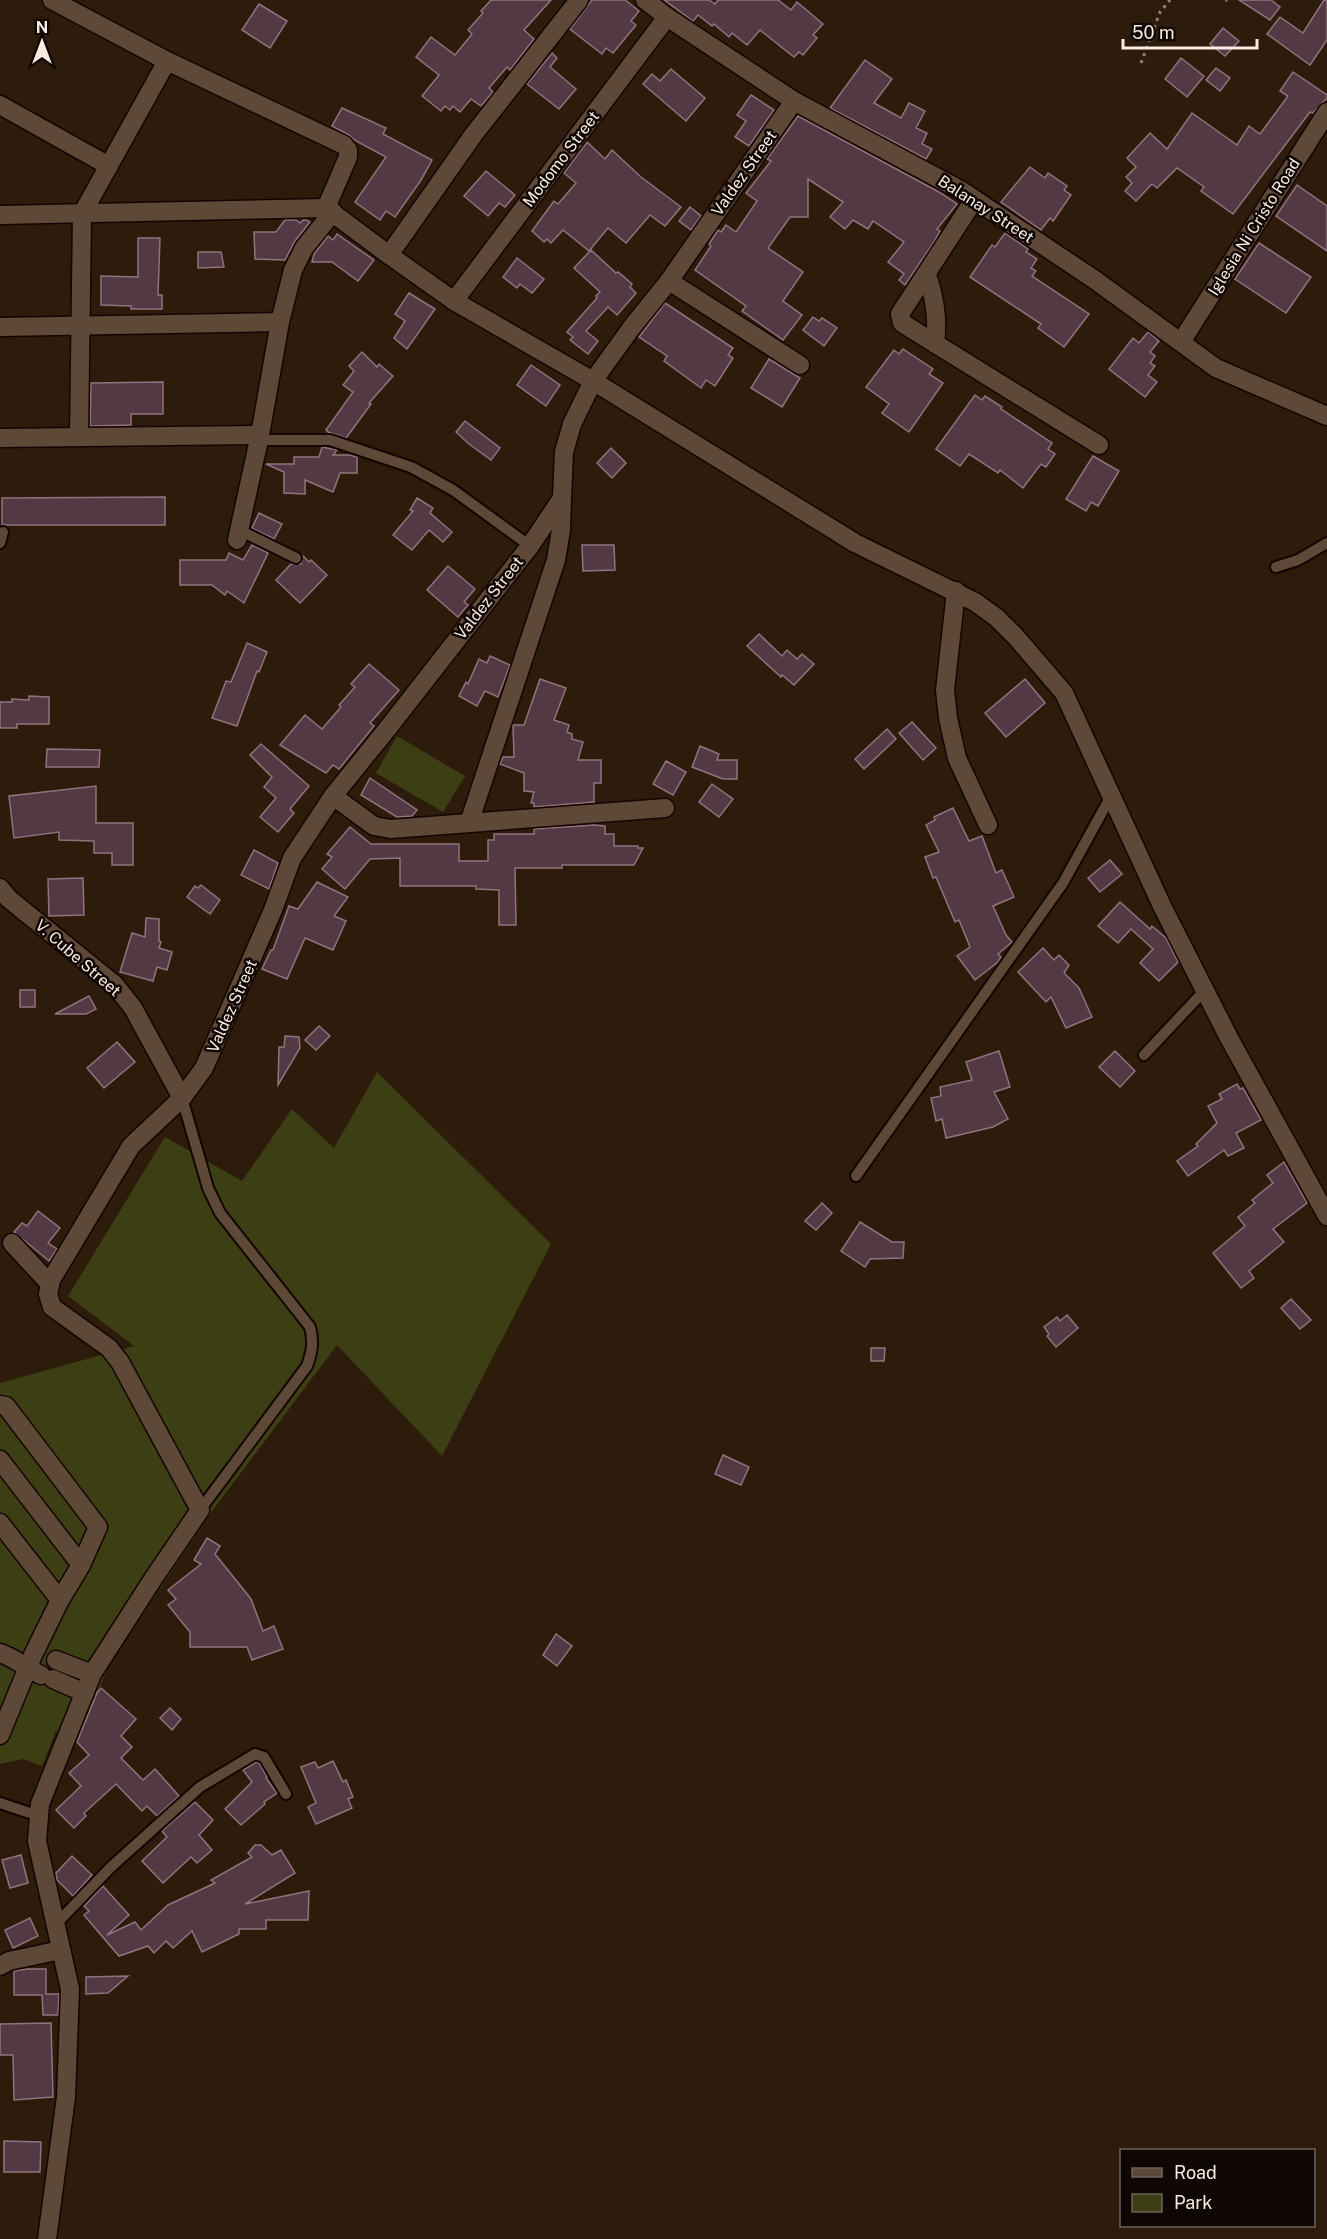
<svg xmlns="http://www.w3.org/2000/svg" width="1327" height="2239" viewBox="0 0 1327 2239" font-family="'Public Sans',sans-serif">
<rect width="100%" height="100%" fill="#2d1b0b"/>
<g fill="#3c3f13">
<polygon points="397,736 465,776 443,812 376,773"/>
<polygon points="377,1072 551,1244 442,1456 337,1345 210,1514 109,1665 76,1742 56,1731 42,1766 23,1759 0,1764 0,1383 134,1346 68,1296 165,1137 242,1181 292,1109 334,1148"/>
</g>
<g fill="#533943" stroke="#91737e" stroke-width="1.5">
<polygon points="491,0 551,0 524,30 534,39 510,70 507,67 489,88 493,92 481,106 471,99 460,112 453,106 450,110 445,106 441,111 422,96 439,75 416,57 431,37 455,55 472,34 468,30 483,13 481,11"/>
<polygon points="592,0 625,0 639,11 631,21 636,25 613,53 606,48 602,54 570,29"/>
<polygon points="664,0 709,0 715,4 718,0 778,0 791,10 797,2 823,24 813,35 817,38 803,55 799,52 794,57 760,30 747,45 732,33 729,37 714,24 712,26 698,15 693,21"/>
<polygon points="1239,0 1271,0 1280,7 1270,20"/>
<polygon points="1324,0 1327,0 1327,40 1310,65 1267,34 1280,17 1303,33"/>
<polygon points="259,4 287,21 270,48 242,30"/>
<polygon points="1223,28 1239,41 1225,56 1210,44"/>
<polygon points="552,53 557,58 550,67 576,89 559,109 527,84"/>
<polygon points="1181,58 1204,76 1187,97 1165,79"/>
<polygon points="865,60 892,79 874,103 901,118 909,103 925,111 916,128 927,133 922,144 932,149 926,159 830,108"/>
<polygon points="1216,68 1230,78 1220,91 1206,80"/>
<polygon points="671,69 705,98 686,121 643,84 652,74 660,81"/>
<polygon points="1293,72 1327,95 1327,98 1313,113 1310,112 1233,214 1201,191 1204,187 1177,168 1157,188 1152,184 1136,201 1125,191 1132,183 1126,177 1136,167 1127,158 1150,133 1167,149 1192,113 1237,145 1249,126 1260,134 1288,96 1280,91"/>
<polygon points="751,95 774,110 749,146 735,137 746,121 737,115"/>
<polygon points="342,108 386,128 383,134 432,160 421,180 395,217 386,211 380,220 355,202 386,157 356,141 349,135 332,126"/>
<polygon points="798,116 939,192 957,204 937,229 940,231 934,242 905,285 899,280 904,274 888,262 904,242 873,221 868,229 853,220 845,229 830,217 843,202 808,179 808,217 790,217 768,248 803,272 783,301 802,315 783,340 742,311 746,306 695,270 711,246 709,244 718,230 721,232 726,225 736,232 757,201 746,193 771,161 767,159"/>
<polygon points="587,142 605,159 612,150 641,177 681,207 665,226 650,215 626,243 608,228 589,251 563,230 551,243 547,239 544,242 532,231 554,201 558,204 576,183 564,173"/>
<polygon points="1030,167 1045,178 1048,173 1067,186 1064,190 1071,195 1053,221 1050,218 1041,230 1001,202"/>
<polygon points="486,171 515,195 505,207 499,203 488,216 464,196"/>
<polygon points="1297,185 1327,206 1327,251 1276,216"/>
<polygon points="690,207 701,216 691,230 679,221"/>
<polygon points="285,220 296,220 300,223 303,220 306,220 310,222 295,241 285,260 255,259 254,232 276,232"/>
<polygon points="1005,233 1028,249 1026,252 1037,259 1031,268 1036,271 1032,276 1089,314 1064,347 1038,328 1041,324 970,277 992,245 995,247"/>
<polygon points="337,234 374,260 358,281 332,262 312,262 314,254 328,236 333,240"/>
<polygon points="138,238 160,238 158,295 162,295 162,309 131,309 131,306 101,305 101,276 138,277"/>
<polygon points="1259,243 1311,277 1286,313 1235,279"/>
<polygon points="591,250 616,273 618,272 632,284 630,287 636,293 617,315 608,307 586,331 598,341 588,354 570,340 573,337 567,332 597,298 596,296 600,292 574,268"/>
<polygon points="198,252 221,252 224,267 198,268"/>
<polygon points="517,258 544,279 532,293 520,284 517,288 503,277"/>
<polygon points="409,293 435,309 407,349 394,338 405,321 395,314"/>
<polygon points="665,303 733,348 728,355 733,358 715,386 706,380 701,388 664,361 667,356 639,337"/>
<polygon points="813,317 819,321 822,318 837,328 824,346 803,330"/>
<polygon points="1148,332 1159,341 1150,352 1155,356 1150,363 1155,366 1148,375 1157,382 1145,397 1109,369 1133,338 1139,343"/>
<polygon points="903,349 933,369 929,374 943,383 909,432 882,413 889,404 866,387 894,350 899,354"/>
<polygon points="362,352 377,367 379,364 393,376 369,403 371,404 346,438 328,432 326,430 353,392 343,385 354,371 349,366"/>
<polygon points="769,359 800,378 782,407 751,388"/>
<polygon points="531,365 560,385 546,406 517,385"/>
<polygon points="163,382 163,414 131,414 131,425 90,426 91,383"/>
<polygon points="975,395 982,400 985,396 1002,407 1001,409 1052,443 1048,449 1055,454 1046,467 1041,464 1023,488 1000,470 998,473 969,454 960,466 936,449"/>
<polygon points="465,421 500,448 491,460 469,444 456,432"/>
<polygon points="322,447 337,450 333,455 350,455 357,457 357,473 340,473 333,492 305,480 305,494 284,493 284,472 266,464 294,464 294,457 319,457"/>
<polygon points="611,448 626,463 612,478 597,463"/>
<polygon points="1093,456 1119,471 1098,506 1091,502 1086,511 1066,499"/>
<polygon points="165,497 165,525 2,525 2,498"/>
<polygon points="417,498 433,508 430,513 452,532 443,542 429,530 412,550 393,535 413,511 410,510"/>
<polygon points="259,513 282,524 274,539 252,528"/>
<polygon points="252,545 268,553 244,603 227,591 225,595 212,585 180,585 180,560 226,560 229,553 243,560"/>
<polygon points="582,545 614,545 615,570 583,571"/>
<polygon points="303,556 309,562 311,560 327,575 300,603 276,580 291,564 301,564"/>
<polygon points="448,566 475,589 464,602 468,605 458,617 427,590"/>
<polygon points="759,634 782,656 787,650 797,659 802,654 814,664 794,685 782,675 781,677 747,646"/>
<polygon points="247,643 267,652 259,672 257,671 237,726 212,718 226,681 231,682"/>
<polygon points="490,656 510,665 498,697 485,691 477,706 459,696 466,682 468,684 479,659 487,663"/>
<polygon points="369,664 399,690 370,723 374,726 339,769 333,765 326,773 280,745 305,715 322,729 341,707 339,705 355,687 351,684"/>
<polygon points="540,679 566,688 554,720 569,725 567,732 572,734 572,739 583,742 578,760 601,760 601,783 594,783 594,802 534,807 534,803 531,803 534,792 524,791 524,773 500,764 503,757 514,757 513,725 524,725"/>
<polygon points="1025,679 1045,703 1006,737 985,713"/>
<polygon points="29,696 49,697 49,724 17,724 17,728 0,728 0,702 12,702 12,699 29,700"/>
<polygon points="912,722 936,748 923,760 899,733"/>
<polygon points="887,729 896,739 864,769 855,759"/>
<polygon points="261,744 309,786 290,809 294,813 278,832 260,817 276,798 264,787 272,777 250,755"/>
<polygon points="700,746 719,754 717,760 737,760 737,779 723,779 692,767"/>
<polygon points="47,749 100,750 99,767 46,767"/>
<polygon points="666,761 686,772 673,795 653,784"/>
<polygon points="370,778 417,810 412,816 397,817 361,795"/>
<polygon points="712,784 733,799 719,817 699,802"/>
<polygon points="96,786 96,823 133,823 133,865 112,865 112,853 94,853 94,841 59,840 59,832 14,838 9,796"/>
<polygon points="953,808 969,841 982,836 996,873 1002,870 1014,897 993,906 1006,935 1012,942 998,954 1001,957 998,962 975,980 957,956 970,947 959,920 955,922 936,877 933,878 925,857 939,852 926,825 935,820 934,817"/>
<polygon points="594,825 605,826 605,834 614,834 614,846 638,846 638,848 643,848 634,865 562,865 562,868 515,868 516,925 499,925 499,890 476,889 476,886 400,886 400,858 370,859 345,889 322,869 332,857 327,854 350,827 371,844 459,844 459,861 488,861 488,840 494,840 494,834 534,834 534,829"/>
<polygon points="254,850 278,863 269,889 241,875"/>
<polygon points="1110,860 1122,874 1100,892 1088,878"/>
<polygon points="83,878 84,915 49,916 48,879"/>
<polygon points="317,882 348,897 334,916 346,921 333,950 305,938 287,979 262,969 271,950 273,950 289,906 298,909"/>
<polygon points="201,885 220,900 210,914 187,897 195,886 198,888"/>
<polygon points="1120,902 1150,929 1152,926 1166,938 1178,962 1159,981 1140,963 1153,949 1131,929 1118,943 1098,926"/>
<polygon points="146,918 159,919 159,941 161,942 159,948 172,952 167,970 157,967 153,981 120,972 132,933 145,937"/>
<polygon points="1043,948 1054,960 1059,955 1069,965 1064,973 1079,988 1092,1017 1066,1028 1051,997 1046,1002 1018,972"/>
<rect x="20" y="990" width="15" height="17"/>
<polygon points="89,996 96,1009 86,1014 55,1014"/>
<polygon points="319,1026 330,1036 316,1050 305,1040"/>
<polygon points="285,1036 299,1037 300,1048 278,1085 279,1047 284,1047"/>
<polygon points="117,1042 135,1062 104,1088 87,1068"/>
<polygon points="999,1051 1010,1087 994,1092 1008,1119 993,1127 946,1138 942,1119 936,1121 931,1098 941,1096 940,1087 972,1080 966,1062"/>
<polygon points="1115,1051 1135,1071 1120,1087 1099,1067"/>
<polygon points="1237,1084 1240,1089 1243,1088 1261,1120 1236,1133 1244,1148 1228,1156 1224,1150 1188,1176 1177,1161 1198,1146 1196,1144 1217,1123 1208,1106 1222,1099 1219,1094"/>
<polygon points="1284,1162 1307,1203 1273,1229 1284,1242 1249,1271 1254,1278 1241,1288 1213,1253 1245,1226 1238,1217 1255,1203 1252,1200 1273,1183 1267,1175"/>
<polygon points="822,1203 832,1213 816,1230 805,1221"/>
<polygon points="38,1211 60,1228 48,1243 57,1249 49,1261 14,1232 22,1223 27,1226"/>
<polygon points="860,1222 892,1242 904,1242 903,1258 870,1259 865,1267 841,1251"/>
<polygon points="1291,1299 1311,1320 1300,1329 1281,1308"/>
<polygon points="1067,1315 1078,1328 1056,1347 1047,1336 1049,1334 1044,1327 1057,1317 1060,1321"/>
<polygon points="871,1348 885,1348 884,1361 871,1361"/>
<polygon points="723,1455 749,1467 741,1485 715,1474"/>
<polygon points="207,1538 220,1546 215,1554 251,1599 263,1631 274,1626 283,1649 252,1660 247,1647 190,1647 190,1632 168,1605 176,1599 168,1590 201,1564 194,1560"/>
<polygon points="556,1634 572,1646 557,1666 543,1655"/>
<polygon points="101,1688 136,1719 121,1736 132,1747 121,1758 143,1780 155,1769 179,1796 157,1816 147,1806 142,1811 116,1784 84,1813 86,1816 74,1828 56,1810 81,1786 69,1773 89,1755 77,1742 97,1693"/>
<polygon points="170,1708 181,1719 172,1730 160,1718"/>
<polygon points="333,1761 343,1782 346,1780 353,1797 348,1799 352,1808 316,1824 308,1807 316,1803 301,1767 315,1762 318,1768"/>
<polygon points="256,1762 259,1763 267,1777 266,1778 277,1793 264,1802 265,1804 241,1825 225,1809 252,1782 243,1770"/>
<polygon points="195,1802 213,1820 199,1835 212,1850 197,1863 191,1857 163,1883 142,1861 167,1837 162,1831"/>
<polygon points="255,1845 261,1845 272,1855 281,1850 295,1873 245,1904 309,1891 308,1920 266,1920 266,1929 239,1929 239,1934 202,1952 192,1931 173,1948 166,1941 154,1953 148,1946 119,1956 84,1915 89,1911 84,1906 103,1886 129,1915 107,1935 135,1922 141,1930 168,1905 215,1883 211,1880 252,1857 248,1853"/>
<polygon points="21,1855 28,1883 10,1888 2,1860"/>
<polygon points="72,1856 92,1875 73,1896 57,1880 56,1873"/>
<polygon points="30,1918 38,1936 13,1948 5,1930"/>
<polygon points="27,1969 46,1969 46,1994 59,1994 58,2015 43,2015 42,1995 14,1995 14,1971"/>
<polygon points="128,1976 108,1993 86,1994 86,1977"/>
<polygon points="51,2023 53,2097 14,2100 13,2055 0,2055 0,2024"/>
<polygon points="4,2141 41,2142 40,2172 4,2172"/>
</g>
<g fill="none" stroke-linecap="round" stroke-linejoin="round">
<defs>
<g id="service">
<polyline points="259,440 330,440 411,467 453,490 530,546"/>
<polyline points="239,530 296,558"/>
<polyline points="0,543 3,532"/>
<polyline points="1276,567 1298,560 1327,543"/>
<polyline points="1144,1055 1205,990"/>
<path d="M 182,1098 L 208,1188 L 220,1213 L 310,1327 C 314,1342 312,1352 307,1366 L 200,1510"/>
<polyline points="856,1176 1063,883 1111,796"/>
<polyline points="0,1803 39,1816"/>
<polyline points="55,1925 111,1867 200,1787 255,1754 264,1757 286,1794"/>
</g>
<g id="minor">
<polyline points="52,0 167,61 344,145 348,150 348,157 326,208"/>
<polyline points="579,0 474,134 389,255 454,301 593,381 855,543 975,602 997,618 1016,637 1064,693 1162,906 1229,1038 1327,1216"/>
<polyline points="645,0 667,17 794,101 962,191 1095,280 1216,368 1327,416"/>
<polyline points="0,105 109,166"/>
<polyline points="974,200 900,314 902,323 1099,445"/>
<polyline points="0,215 326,208 389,255"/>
<path d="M 927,275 C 935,299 938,319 935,344"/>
<polyline points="669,281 800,365"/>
<polyline points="454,301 667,17"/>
<polyline points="0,327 280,322"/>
<polyline points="1181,342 1327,112"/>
<polyline points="79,437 82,214 167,61"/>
<polyline points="0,438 260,435"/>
<polyline points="237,540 260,435 280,322 293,270 304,248 333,212"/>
<polyline points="956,591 945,690 948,718 957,758 988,825"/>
<polyline points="333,796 374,826 391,829 665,808"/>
<polyline points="469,823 556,560 561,530 562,498"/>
<polyline points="0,888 9,899 115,985 133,1008 182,1098"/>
<polyline points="12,1243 50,1284"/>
<polyline points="0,1405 6,1406 98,1527 81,1565 60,1600 33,1655 0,1735"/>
<polyline points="0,1460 81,1565"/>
<polyline points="0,1523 60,1600"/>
<path d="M 0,1653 C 15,1658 26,1668 41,1675"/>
<polyline points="56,1660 92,1674"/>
<polyline points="53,1679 85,1693"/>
<polyline points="0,1966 9,1961 61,1950"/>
<polyline points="47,2239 66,2097 70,1989 37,1841 40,1804 92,1674 153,1579 200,1510 120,1362 109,1348 52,1307 48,1294 51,1280 131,1146 182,1098 204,1068 273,910 292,858 333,796 388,728 530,546 562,498 564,452 572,424 593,381 632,327 669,281 794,101"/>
</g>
</defs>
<use href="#service" stroke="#150500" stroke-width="14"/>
<use href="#minor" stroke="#150500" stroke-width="21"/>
<g stroke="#938376" stroke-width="3" stroke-dasharray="3 4.5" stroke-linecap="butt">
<polyline points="1226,0 1227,1"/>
<polyline points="1141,63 1160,12 1170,0"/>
</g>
<use href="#service" stroke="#5e4938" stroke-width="10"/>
<use href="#minor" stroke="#5e4938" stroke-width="18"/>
</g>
<g text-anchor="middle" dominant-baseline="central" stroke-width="5" stroke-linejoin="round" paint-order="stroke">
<g font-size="16" fill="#faece2" stroke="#0f0703">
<text transform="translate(561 159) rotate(-53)">Modomo Street</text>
<text transform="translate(744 173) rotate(-55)">Valdez Street</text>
<text transform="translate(986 209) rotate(33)">Balanay Street</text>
<text transform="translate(1254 227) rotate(-58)">Iglesia Ni Cristo Road</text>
<text transform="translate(489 598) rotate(-52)">Valdez Street</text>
<text transform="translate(78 958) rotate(41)">V. Cube Street</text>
<text transform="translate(232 1006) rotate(-66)">Valdez Street</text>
</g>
</g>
<rect x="1120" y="2149" width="195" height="78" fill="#0f0703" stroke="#6d635c" stroke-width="1.5"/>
<rect x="1132" y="2168" width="30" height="9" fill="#5e4938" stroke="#6d635c" stroke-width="1.5"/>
<text x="1174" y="2179" font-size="18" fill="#faece2">Road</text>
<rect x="1132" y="2194" width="30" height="18" fill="#3c3f13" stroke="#6d635c" stroke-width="1.5"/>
<text x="1174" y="2209" font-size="18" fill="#faece2">Park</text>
<g transform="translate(42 42)" stroke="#0f0703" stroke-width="4.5" paint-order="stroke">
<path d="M0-4.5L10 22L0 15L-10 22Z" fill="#faece2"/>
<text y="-9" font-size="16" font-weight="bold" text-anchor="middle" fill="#faece2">N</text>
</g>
<path d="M1123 39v9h134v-9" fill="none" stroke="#faece2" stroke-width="3"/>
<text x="1132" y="39" font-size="18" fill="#faece2" stroke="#0f0703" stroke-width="4.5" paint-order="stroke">50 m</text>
</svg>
